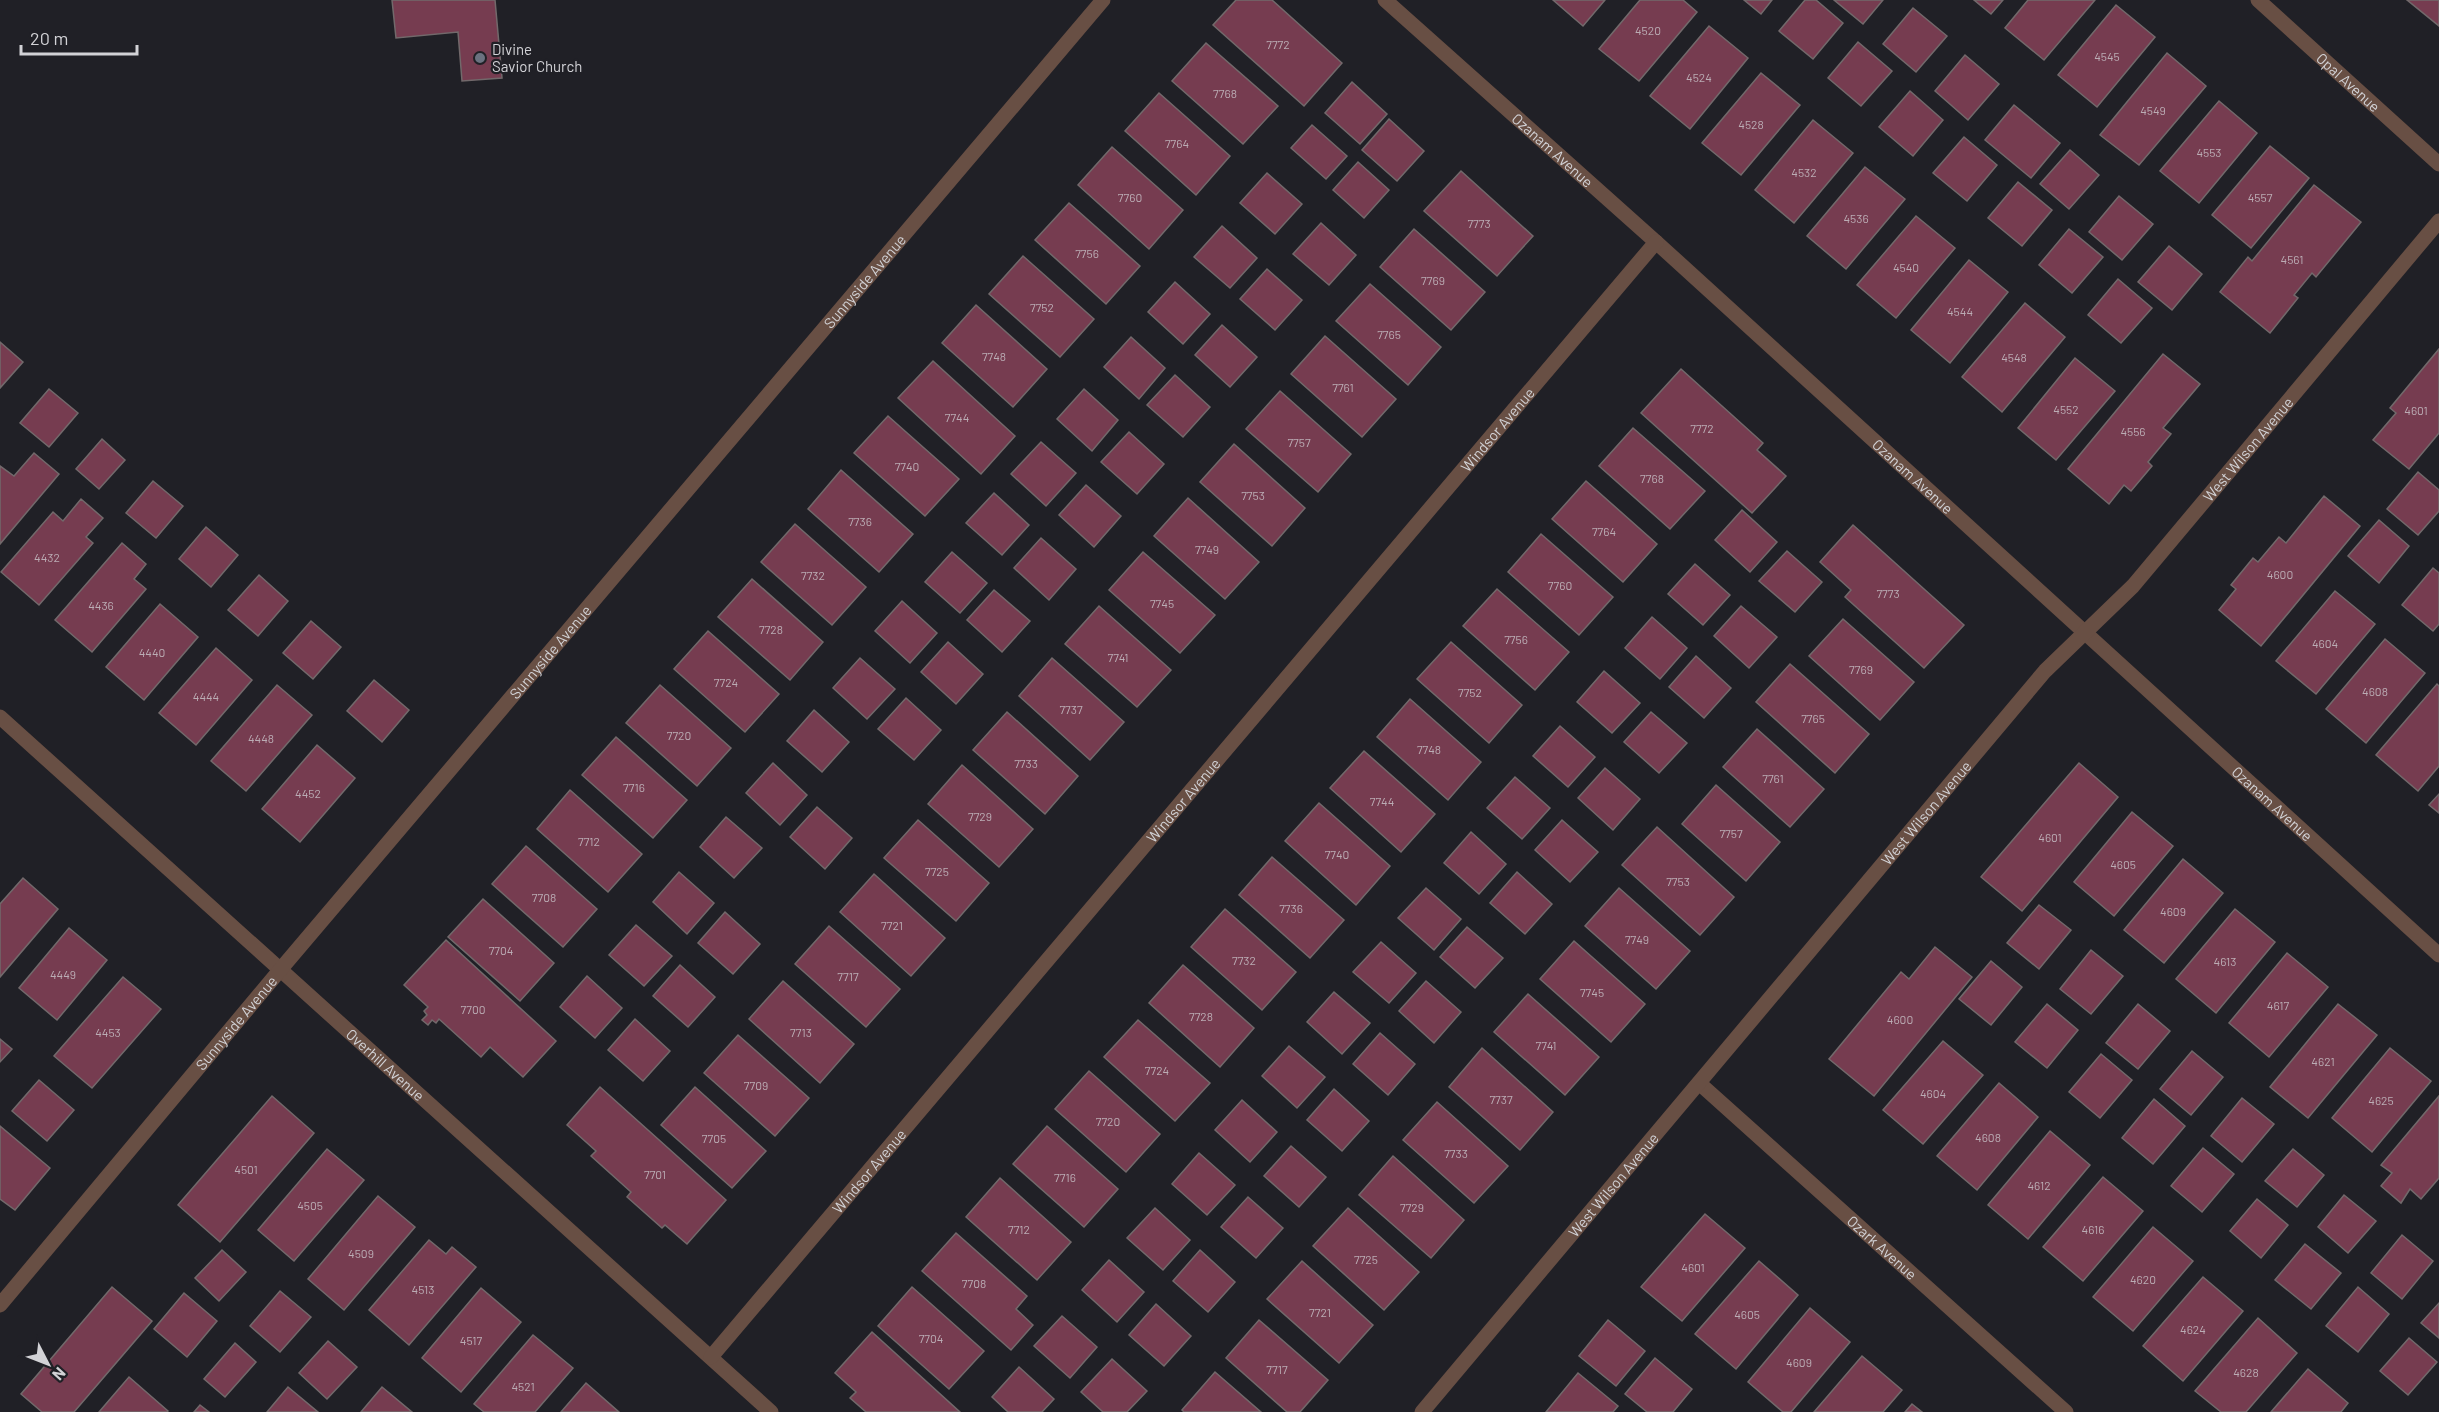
<svg xmlns="http://www.w3.org/2000/svg" width="2439" height="1412" viewBox="0 0 2439 1412" font-family="Barlow,sans-serif">
<rect width="100%" height="100%" fill="#202026"/>
<g fill="#763c50" stroke="#72696b" stroke-width="1.5">
<polygon points="392,0 495,0 502,78 462,81 458,32 396,38"/>
<polygon points="1236,0 1272,0 1342,63 1304,106 1213,25"/>
<polygon points="1553,0 1605,0 1583,26"/>
<polygon points="1640,0 1683,0 1697,12 1639,81 1599,49"/>
<polygon points="1744,0 1772,0 1761,14"/>
<polygon points="1805,0 1816,0 1843,23 1813,59 1779,31"/>
<polygon points="1834,0 1883,0 1863,24"/>
<polygon points="1974,0 2003,0 1991,14"/>
<polygon points="2028,0 2095,0 2044,60 2005,28"/>
<polygon points="2407,0 2439,0 2439,26"/>
<polygon points="2116,5 2155,37 2097,107 2058,75"/>
<polygon points="1913,8 1947,36 1916,72 1883,44"/>
<polygon points="1709,26 1748,58 1690,129 1650,96"/>
<polygon points="1858,42 1892,71 1861,106 1828,78"/>
<polygon points="1206,43 1278,106 1243,144 1172,81"/>
<polygon points="2167,53 2206,86 2139,165 2100,135"/>
<polygon points="1965,55 1999,84 1968,120 1935,91"/>
<polygon points="1761,73 1800,105 1741,175 1702,143"/>
<polygon points="1352,82 1387,114 1360,144 1325,113"/>
<polygon points="1910,91 1943,120 1913,156 1879,127"/>
<polygon points="1159,93 1230,156 1196,195 1125,131"/>
<polygon points="2219,101 2257,133 2199,203 2160,171"/>
<polygon points="2014,105 2060,143 2031,178 1985,140"/>
<polygon points="1389,119 1424,151 1397,181 1362,150"/>
<polygon points="1813,120 1853,153 1794,223 1755,190"/>
<polygon points="1312,125 1347,156 1326,179 1291,148"/>
<polygon points="1964,137 1997,165 1967,201 1933,173"/>
<polygon points="2270,146 2309,178 2251,248 2212,215"/>
<polygon points="1112,147 1183,210 1149,249 1078,185"/>
<polygon points="2070,150 2099,175 2069,209 2040,184"/>
<polygon points="1358,162 1389,190 1364,218 1333,190"/>
<polygon points="1865,167 1905,199 1846,269 1807,236"/>
<polygon points="1461,171 1533,236 1497,276 1424,211"/>
<polygon points="1267,173 1302,204 1275,234 1240,203"/>
<polygon points="2018,182 2052,210 2022,246 1988,218"/>
<polygon points="2314,185 2361,222 2316,277 2312,273 2294,295 2298,298 2270,333 2220,292 2248,257 2252,261"/>
<polygon points="2119,196 2153,224 2122,260 2089,232"/>
<polygon points="1069,203 1140,266 1106,304 1035,240"/>
<polygon points="1916,216 1955,248 1896,318 1857,285"/>
<polygon points="1321,223 1356,255 1329,285 1293,254"/>
<polygon points="1222,226 1257,258 1230,288 1194,257"/>
<polygon points="1414,229 1485,292 1451,330 1380,267"/>
<polygon points="2069,229 2103,257 2072,293 2039,265"/>
<polygon points="2169,246 2202,274 2172,310 2138,282"/>
<polygon points="1023,256 1094,319 1060,357 989,294"/>
<polygon points="1969,260 2008,292 1950,363 1911,330"/>
<polygon points="1267,269 1302,300 1275,330 1240,299"/>
<polygon points="2118,279 2152,308 2121,343 2088,315"/>
<polygon points="1175,282 1210,314 1183,344 1148,312"/>
<polygon points="1370,284 1441,347 1408,385 1336,321"/>
<polygon points="2025,303 2065,337 2002,412 1962,377"/>
<polygon points="976,305 1047,369 1013,407 942,343"/>
<polygon points="1222,325 1257,357 1230,387 1195,355"/>
<polygon points="1325,336 1396,399 1362,437 1291,374"/>
<polygon points="1131,337 1165,368 1139,399 1104,367"/>
<polygon points="0,342 23,362 0,388"/>
<polygon points="2439,349 2439,433 2409,469 2373,440 2396,413 2390,408"/>
<polygon points="2163,354 2200,384 2163,428 2171,434 2148,462 2152,466 2131,491 2124,485 2109,504 2068,469"/>
<polygon points="2075,358 2115,391 2056,460 2018,428"/>
<polygon points="933,361 1015,436 981,474 898,398"/>
<polygon points="1681,369 1763,443 1757,450 1786,476 1752,513 1641,413"/>
<polygon points="1175,375 1210,407 1183,437 1147,405"/>
<polygon points="49,389 78,413 49,447 20,423"/>
<polygon points="1084,389 1118,420 1092,451 1057,419"/>
<polygon points="1280,391 1351,454 1318,492 1246,429"/>
<polygon points="888,416 959,479 925,516 854,453"/>
<polygon points="1633,428 1705,491 1670,529 1599,466"/>
<polygon points="1129,432 1164,464 1137,494 1101,462"/>
<polygon points="102,439 125,460 99,489 76,469"/>
<polygon points="1041,442 1076,473 1046,506 1011,474"/>
<polygon points="1234,444 1305,508 1272,546 1200,482"/>
<polygon points="34,453 59,474 0,544 0,466 14,476"/>
<polygon points="841,470 913,534 879,572 808,509"/>
<polygon points="2418,472 2439,490 2439,511 2418,535 2387,509"/>
<polygon points="153,481 183,506 156,538 126,513"/>
<polygon points="1586,481 1657,544 1623,582 1552,519"/>
<polygon points="1086,485 1121,516 1094,547 1059,515"/>
<polygon points="994,493 1029,525 1002,555 966,523"/>
<polygon points="2324,496 2360,526 2261,646 2219,610 2236,589 2231,585 2253,558 2258,562 2279,537 2286,543"/>
<polygon points="1188,498 1259,562 1225,599 1154,536"/>
<polygon points="81,499 103,518 86,537 93,543 39,605 1,572 53,512 63,521"/>
<polygon points="1742,510 1777,542 1750,572 1715,540"/>
<polygon points="2379,520 2409,546 2379,583 2348,556"/>
<polygon points="795,524 866,587 832,625 761,562"/>
<polygon points="1853,525 1964,625 1924,668 1845,597 1851,590 1820,562"/>
<polygon points="206,527 238,555 211,587 179,559"/>
<polygon points="1541,534 1613,597 1579,635 1508,572"/>
<polygon points="1041,538 1076,569 1049,600 1014,568"/>
<polygon points="122,543 146,564 134,579 146,589 92,652 55,620"/>
<polygon points="1787,551 1822,582 1795,612 1759,581"/>
<polygon points="952,552 987,583 960,613 925,582"/>
<polygon points="1143,552 1215,615 1180,653 1109,590"/>
<polygon points="1695,564 1730,595 1703,625 1668,594"/>
<polygon points="2433,568 2439,573 2439,624 2433,631 2402,605"/>
<polygon points="259,575 288,601 258,636 228,610"/>
<polygon points="752,579 823,642 790,680 718,617"/>
<polygon points="1497,589 1569,652 1535,690 1463,626"/>
<polygon points="994,590 1030,621 1002,652 967,620"/>
<polygon points="2335,591 2375,624 2316,694 2276,661"/>
<polygon points="902,601 937,633 910,663 875,631"/>
<polygon points="160,604 198,637 144,700 106,667"/>
<polygon points="1099,606 1171,670 1137,707 1065,644"/>
<polygon points="1741,606 1777,637 1749,668 1714,636"/>
<polygon points="1652,617 1687,648 1660,679 1625,648"/>
<polygon points="1843,619 1914,682 1880,720 1809,656"/>
<polygon points="311,621 341,647 313,679 283,653"/>
<polygon points="708,631 779,694 745,732 674,669"/>
<polygon points="2385,639 2425,673 2366,743 2326,709"/>
<polygon points="948,642 983,674 956,704 921,672"/>
<polygon points="1451,642 1522,705 1489,743 1417,679"/>
<polygon points="216,648 252,680 196,745 159,713"/>
<polygon points="1696,656 1731,688 1704,718 1669,687"/>
<polygon points="860,658 895,689 867,719 833,688"/>
<polygon points="1052,658 1124,722 1090,760 1019,696"/>
<polygon points="1790,664 1869,734 1835,773 1756,702"/>
<polygon points="1604,671 1640,703 1612,733 1577,702"/>
<polygon points="374,680 409,710 382,742 347,711"/>
<polygon points="2437,684 2439,686 2439,766 2418,791 2376,755"/>
<polygon points="277,685 312,715 246,791 211,761"/>
<polygon points="660,685 731,748 697,786 626,723"/>
<polygon points="906,698 941,730 914,760 878,729"/>
<polygon points="1410,699 1481,762 1448,800 1377,737"/>
<polygon points="814,710 849,742 822,772 787,741"/>
<polygon points="1007,712 1078,776 1045,814 973,750"/>
<polygon points="1651,712 1687,743 1659,773 1624,742"/>
<polygon points="1560,726 1595,757 1568,787 1533,756"/>
<polygon points="1757,729 1824,789 1790,827 1723,767"/>
<polygon points="616,737 687,800 653,838 582,775"/>
<polygon points="317,745 355,778 300,842 262,809"/>
<polygon points="1364,751 1435,814 1401,852 1330,788"/>
<polygon points="773,763 807,795 780,825 746,793"/>
<polygon points="2079,763 2118,797 2022,911 1981,877"/>
<polygon points="962,765 1033,829 999,867 928,804"/>
<polygon points="1605,768 1640,799 1613,830 1578,798"/>
<polygon points="1515,777 1550,808 1522,839 1487,808"/>
<polygon points="1716,785 1780,842 1746,881 1682,824"/>
<polygon points="570,790 642,854 608,892 537,829"/>
<polygon points="2439,794 2439,813 2429,805"/>
<polygon points="1319,803 1390,866 1356,905 1285,841"/>
<polygon points="817,807 852,838 825,869 790,837"/>
<polygon points="2132,812 2173,846 2114,916 2074,882"/>
<polygon points="726,817 762,848 734,878 700,847"/>
<polygon points="918,820 989,883 956,921 884,858"/>
<polygon points="1562,820 1598,852 1570,882 1535,850"/>
<polygon points="1657,827 1734,897 1700,935 1622,865"/>
<polygon points="1471,832 1506,864 1479,894 1444,863"/>
<polygon points="526,846 597,909 563,947 492,884"/>
<polygon points="1272,857 1344,920 1310,958 1239,895"/>
<polygon points="2183,859 2223,893 2164,963 2124,930"/>
<polygon points="679,872 714,903 687,934 653,902"/>
<polygon points="1517,872 1552,904 1525,934 1490,903"/>
<polygon points="874,874 945,938 911,976 840,912"/>
<polygon points="23,878 58,909 0,977 0,904"/>
<polygon points="1426,888 1461,919 1434,950 1398,918"/>
<polygon points="1619,888 1690,951 1656,989 1585,926"/>
<polygon points="483,899 554,963 520,1001 448,937"/>
<polygon points="2039,905 2071,930 2039,969 2007,943"/>
<polygon points="1225,909 1296,972 1262,1010 1191,947"/>
<polygon points="2235,909 2275,942 2216,1013 2176,979"/>
<polygon points="725,912 760,944 733,974 698,943"/>
<polygon points="636,925 672,956 644,986 609,955"/>
<polygon points="829,926 900,989 866,1027 795,964"/>
<polygon points="1467,927 1503,958 1475,988 1440,957"/>
<polygon points="69,928 107,960 57,1020 19,988"/>
<polygon points="446,940 556,1041 523,1077 490,1047 481,1057 439,1019 436,1023 432,1020 428,1025 422,1020 427,1015 424,1011 428,1007 404,985"/>
<polygon points="1574,941 1645,1004 1611,1042 1540,979"/>
<polygon points="1381,942 1416,973 1389,1003 1353,972"/>
<polygon points="1935,947 1972,977 1874,1096 1829,1059 1901,972 1909,979"/>
<polygon points="2091,950 2123,976 2091,1014 2060,989"/>
<polygon points="2287,953 2328,987 2269,1057 2229,1023"/>
<polygon points="1991,961 2022,987 1991,1025 1959,999"/>
<polygon points="680,965 715,997 688,1027 653,996"/>
<polygon points="1183,965 1254,1028 1220,1067 1149,1003"/>
<polygon points="587,976 622,1008 595,1038 560,1007"/>
<polygon points="123,977 161,1009 92,1088 54,1056"/>
<polygon points="783,981 854,1044 820,1083 749,1019"/>
<polygon points="1426,981 1461,1012 1434,1043 1399,1011"/>
<polygon points="1334,992 1370,1023 1342,1054 1307,1022"/>
<polygon points="1528,994 1599,1057 1565,1095 1494,1032"/>
<polygon points="2047,1004 2078,1030 2047,1068 2015,1042"/>
<polygon points="2138,1004 2170,1031 2138,1069 2106,1043"/>
<polygon points="2338,1004 2377,1035 2308,1118 2270,1087"/>
<polygon points="635,1019 670,1051 643,1081 608,1050"/>
<polygon points="1138,1020 1210,1083 1175,1121 1104,1057"/>
<polygon points="1380,1033 1415,1064 1388,1095 1353,1064"/>
<polygon points="738,1035 809,1098 775,1136 704,1073"/>
<polygon points="0,1039 12,1049 0,1062"/>
<polygon points="1943,1041 1983,1075 1923,1144 1883,1110"/>
<polygon points="1289,1046 1325,1077 1297,1108 1262,1076"/>
<polygon points="1482,1048 1553,1112 1520,1150 1449,1087"/>
<polygon points="2390,1048 2431,1081 2372,1152 2332,1118"/>
<polygon points="2192,1051 2223,1077 2191,1115 2160,1089"/>
<polygon points="2101,1054 2132,1080 2100,1118 2069,1092"/>
<polygon points="1089,1071 1160,1134 1126,1172 1055,1109"/>
<polygon points="39,1080 74,1110 47,1141 12,1111"/>
<polygon points="1999,1083 2038,1117 1977,1190 1937,1156"/>
<polygon points="600,1087 726,1200 687,1244 665,1225 662,1228 627,1197 631,1192 591,1156 596,1151 567,1125"/>
<polygon points="695,1087 766,1151 732,1188 661,1125"/>
<polygon points="1334,1089 1369,1121 1342,1151 1307,1120"/>
<polygon points="272,1096 314,1133 220,1242 178,1205"/>
<polygon points="2439,1096 2439,1178 2421,1199 2410,1189 2401,1203 2381,1186 2392,1173 2381,1165"/>
<polygon points="2242,1098 2274,1124 2242,1162 2211,1136"/>
<polygon points="2154,1099 2185,1126 2153,1164 2122,1138"/>
<polygon points="1242,1100 1277,1132 1250,1162 1215,1130"/>
<polygon points="1437,1102 1508,1166 1474,1203 1403,1140"/>
<polygon points="0,1126 50,1168 15,1210 0,1199"/>
<polygon points="1047,1126 1118,1189 1084,1227 1013,1164"/>
<polygon points="2050,1131 2090,1165 2028,1239 1988,1205"/>
<polygon points="1291,1146 1326,1177 1299,1207 1264,1176"/>
<polygon points="2203,1148 2234,1174 2202,1212 2171,1186"/>
<polygon points="327,1149 364,1180 294,1261 258,1230"/>
<polygon points="2293,1149 2324,1175 2297,1207 2265,1181"/>
<polygon points="1199,1153 1235,1185 1207,1215 1172,1184"/>
<polygon points="1393,1156 1464,1220 1431,1258 1359,1195"/>
<polygon points="2103,1177 2143,1211 2083,1281 2043,1247"/>
<polygon points="1000,1178 1071,1242 1037,1280 966,1217"/>
<polygon points="2344,1195 2376,1221 2348,1253 2318,1227"/>
<polygon points="378,1196 415,1227 344,1310 308,1279"/>
<polygon points="1248,1197 1283,1228 1256,1258 1221,1227"/>
<polygon points="2257,1199 2288,1225 2261,1258 2230,1231"/>
<polygon points="1155,1208 1190,1240 1163,1270 1127,1238"/>
<polygon points="1348,1208 1419,1272 1384,1310 1313,1246"/>
<polygon points="1705,1214 1745,1248 1682,1321 1641,1287"/>
<polygon points="2153,1227 2193,1261 2133,1331 2093,1297"/>
<polygon points="956,1233 1027,1296 1016,1309 1033,1325 1011,1350 922,1271"/>
<polygon points="2402,1235 2433,1261 2402,1299 2371,1273"/>
<polygon points="429,1240 446,1254 452,1247 476,1267 409,1345 369,1310"/>
<polygon points="2305,1244 2341,1273 2311,1309 2275,1280"/>
<polygon points="222,1250 246,1272 219,1301 195,1278"/>
<polygon points="1200,1250 1235,1282 1208,1312 1173,1281"/>
<polygon points="1109,1260 1144,1292 1117,1322 1082,1290"/>
<polygon points="1302,1261 1373,1325 1339,1363 1267,1299"/>
<polygon points="1759,1261 1798,1295 1736,1369 1695,1334"/>
<polygon points="2203,1277 2243,1311 2183,1381 2143,1346"/>
<polygon points="112,1287 152,1321 74,1412 42,1412 21,1394"/>
<polygon points="912,1287 984,1351 949,1389 878,1326"/>
<polygon points="2358,1287 2389,1314 2358,1352 2326,1326"/>
<polygon points="481,1288 521,1322 461,1392 422,1358"/>
<polygon points="280,1291 311,1317 280,1352 250,1326"/>
<polygon points="184,1293 217,1321 187,1357 154,1329"/>
<polygon points="2439,1303 2439,1338 2421,1323"/>
<polygon points="1156,1304 1191,1336 1164,1366 1129,1335"/>
<polygon points="1810,1308 1850,1342 1791,1412 1783,1412 1748,1382"/>
<polygon points="1062,1316 1097,1347 1070,1378 1034,1346"/>
<polygon points="2258,1318 2297,1353 2246,1412 2221,1412 2195,1391"/>
<polygon points="1259,1320 1328,1380 1300,1412 1287,1412 1226,1358"/>
<polygon points="1608,1320 1645,1351 1616,1386 1579,1356"/>
<polygon points="872,1332 960,1412 866,1412 850,1398 856,1392 835,1373"/>
<polygon points="533,1335 573,1368 535,1412 484,1412 474,1404"/>
<polygon points="2409,1338 2437,1362 2408,1395 2380,1371"/>
<polygon points="328,1341 357,1367 327,1399 299,1373"/>
<polygon points="235,1343 256,1362 225,1397 204,1379"/>
<polygon points="1862,1356 1902,1390 1883,1412 1814,1412"/>
<polygon points="1655,1358 1692,1389 1673,1412 1647,1412 1625,1394"/>
<polygon points="1112,1359 1147,1391 1127,1412 1103,1412 1081,1392"/>
<polygon points="1019,1367 1054,1399 1042,1412 1008,1412 992,1397"/>
<polygon points="2308,1369 2348,1403 2341,1412 2271,1412"/>
<polygon points="1215,1372 1261,1412 1184,1412 1182,1410"/>
<polygon points="1578,1373 1618,1406 1613,1412 1546,1412"/>
<polygon points="129,1377 168,1411 167,1412 99,1412"/>
<polygon points="586,1383 619,1412 561,1412"/>
<polygon points="288,1387 318,1412 267,1412"/>
<polygon points="382,1387 412,1412 361,1412"/>
<polygon points="1912,1404 1922,1412 1905,1412"/>
<polygon points="200,1405 209,1412 194,1412"/>
</g>
<g fill="none" stroke-linecap="round" stroke-linejoin="round">
<g stroke="#684f44" stroke-width="15">
<path id="s1" d="M 1385,0 L 1656,242 L 2439,955"/>
<path id="s2" d="M 2258,0 L 2439,164"/>
<path id="s3" d="M 0,717 L 771,1412"/>
<path id="s4" d="M 1699,1083 L 2066,1412"/>
<path id="s5" d="M 0,1305 L 280,970 L 1103,0"/>
<path id="s6" d="M 711,1357 L 1656,242"/>
<path id="s7" d="M 1422,1412 L 2045,671 L 2133,586 L 2439,221"/>
</g>
</g>
<circle fill="#6b7280" stroke="#202026" stroke-width="2" cx="480" cy="58" r="6"/>
<g text-anchor="middle" dominant-baseline="central" stroke-width="4.5" stroke-linejoin="round" paint-order="stroke">
<g font-size="12" fill="#bbacb4">
<text x="1648" y="30">4520</text>
<text x="1278" y="44">7772</text>
<text x="2107" y="56">4545</text>
<text x="1699" y="77">4524</text>
<text x="1225" y="93">7768</text>
<text x="2153" y="110">4549</text>
<text x="1751" y="124">4528</text>
<text x="1177" y="143">7764</text>
<text x="2209" y="152">4553</text>
<text x="1804" y="172">4532</text>
<text x="1130" y="197">7760</text>
<text x="2260" y="197">4557</text>
<text x="1856" y="218">4536</text>
<text x="1479" y="223">7773</text>
<text x="1087" y="253">7756</text>
<text x="2292" y="259">4561</text>
<text x="1906" y="267">4540</text>
<text x="1433" y="280">7769</text>
<text x="1042" y="307">7752</text>
<text x="1960" y="311">4544</text>
<text x="1389" y="334">7765</text>
<text x="994" y="356">7748</text>
<text x="2014" y="357">4548</text>
<text x="1343" y="387">7761</text>
<text x="2066" y="409">4552</text>
<text x="2416" y="410">4601</text>
<text x="957" y="417">7744</text>
<text x="1702" y="428">7772</text>
<text x="2133" y="431">4556</text>
<text x="1299" y="442">7757</text>
<text x="907" y="466">7740</text>
<text x="1652" y="478">7768</text>
<text x="1253" y="495">7753</text>
<text x="860" y="521">7736</text>
<text x="1604" y="531">7764</text>
<text x="1207" y="549">7749</text>
<text x="47" y="557">4432</text>
<text x="2280" y="574">4600</text>
<text x="813" y="575">7732</text>
<text x="1560" y="585">7760</text>
<text x="1888" y="593">7773</text>
<text x="1162" y="603">7745</text>
<text x="101" y="605">4436</text>
<text x="771" y="629">7728</text>
<text x="1516" y="639">7756</text>
<text x="2325" y="643">4604</text>
<text x="152" y="652">4440</text>
<text x="1118" y="657">7741</text>
<text x="1861" y="669">7769</text>
<text x="726" y="682">7724</text>
<text x="2375" y="691">4608</text>
<text x="1470" y="692">7752</text>
<text x="206" y="696">4444</text>
<text x="1071" y="709">7737</text>
<text x="1813" y="718">7765</text>
<text x="679" y="735">7720</text>
<text x="261" y="738">4448</text>
<text x="1429" y="749">7748</text>
<text x="1026" y="763">7733</text>
<text x="1773" y="778">7761</text>
<text x="634" y="787">7716</text>
<text x="308" y="793">4452</text>
<text x="1382" y="801">7744</text>
<text x="980" y="816">7729</text>
<text x="1731" y="833">7757</text>
<text x="2050" y="837">4601</text>
<text x="589" y="841">7712</text>
<text x="1337" y="854">7740</text>
<text x="2123" y="864">4605</text>
<text x="937" y="871">7725</text>
<text x="1678" y="881">7753</text>
<text x="544" y="897">7708</text>
<text x="1291" y="908">7736</text>
<text x="2173" y="911">4609</text>
<text x="892" y="925">7721</text>
<text x="1637" y="939">7749</text>
<text x="501" y="950">7704</text>
<text x="1244" y="960">7732</text>
<text x="2225" y="961">4613</text>
<text x="63" y="974">4449</text>
<text x="848" y="976">7717</text>
<text x="1592" y="992">7745</text>
<text x="2278" y="1005">4617</text>
<text x="473" y="1009">7700</text>
<text x="1201" y="1016">7728</text>
<text x="1900" y="1019">4600</text>
<text x="108" y="1032">4453</text>
<text x="801" y="1032">7713</text>
<text x="1546" y="1045">7741</text>
<text x="2323" y="1061">4621</text>
<text x="1157" y="1070">7724</text>
<text x="756" y="1085">7709</text>
<text x="1933" y="1093">4604</text>
<text x="1501" y="1099">7737</text>
<text x="2381" y="1100">4625</text>
<text x="1108" y="1121">7720</text>
<text x="1988" y="1137">4608</text>
<text x="714" y="1138">7705</text>
<text x="1456" y="1153">7733</text>
<text x="246" y="1169">4501</text>
<text x="655" y="1174">7701</text>
<text x="1065" y="1177">7716</text>
<text x="2039" y="1185">4612</text>
<text x="310" y="1205">4505</text>
<text x="1412" y="1207">7729</text>
<text x="1019" y="1229">7712</text>
<text x="2093" y="1229">4616</text>
<text x="361" y="1253">4509</text>
<text x="1366" y="1259">7725</text>
<text x="1693" y="1267">4601</text>
<text x="2143" y="1279">4620</text>
<text x="974" y="1283">7708</text>
<text x="423" y="1289">4513</text>
<text x="1320" y="1312">7721</text>
<text x="1747" y="1314">4605</text>
<text x="2193" y="1329">4624</text>
<text x="931" y="1338">7704</text>
<text x="471" y="1340">4517</text>
<text x="1799" y="1362">4609</text>
<text x="1277" y="1369">7717</text>
<text x="2246" y="1372">4628</text>
<text x="523" y="1386">4521</text>
</g>
<g font-size="15" fill="#d2d2d6" stroke="#202026" text-anchor="start">
<text x="492" y="49">Divine<tspan x="492" dy="17">Savior Church</tspan></text>
</g>
<g font-size="15" fill="#d2d2d6" stroke="#202026">
<text stroke="none"><textPath href="#s2" startOffset="122">Opal Avenue</textPath></text>
<text stroke="none"><textPath href="#s1" startOffset="225">Ozanam Avenue</textPath></text>
<text stroke="none"><textPath href="#s5" startOffset="1340">Sunnyside Avenue</textPath></text>
<text stroke="none"><textPath href="#s6" startOffset="1216">Windsor Avenue</textPath></text>
<text stroke="none"><textPath href="#s7" startOffset="1269">West Wilson Avenue</textPath></text>
<text stroke="none"><textPath href="#s1" startOffset="711">Ozanam Avenue</textPath></text>
<text stroke="none"><textPath href="#s5" startOffset="854">Sunnyside Avenue</textPath></text>
<text stroke="none"><textPath href="#s6" startOffset="730">Windsor Avenue</textPath></text>
<text stroke="none"><textPath href="#s1" startOffset="1197">Ozanam Avenue</textPath></text>
<text stroke="none"><textPath href="#s7" startOffset="783">West Wilson Avenue</textPath></text>
<text stroke="none"><textPath href="#s5" startOffset="368">Sunnyside Avenue</textPath></text>
<text stroke="none"><textPath href="#s3" startOffset="519">Overhill Avenue</textPath></text>
<text stroke="none"><textPath href="#s6" startOffset="244">Windsor Avenue</textPath></text>
<text stroke="none"><textPath href="#s7" startOffset="297">West Wilson Avenue</textPath></text>
<text stroke="none"><textPath href="#s4" startOffset="246">Ozark Avenue</textPath></text>
</g>
</g>
<g transform="translate(48 1364) rotate(132)" stroke="#202026" stroke-width="4.5" paint-order="stroke">
<path d="M0-4.5L10 22L0 15L-10 22Z" fill="#d2d2d6"/>
<text y="-9" font-size="16" font-weight="bold" text-anchor="middle" fill="#d2d2d6">N</text>
</g>
<path d="M21 45v9h116v-9" fill="none" stroke="#d2d2d6" stroke-width="3"/>
<text x="30" y="45" font-size="18" fill="#d2d2d6" stroke="#202026" stroke-width="4.5" paint-order="stroke">20 m</text>
</svg>
